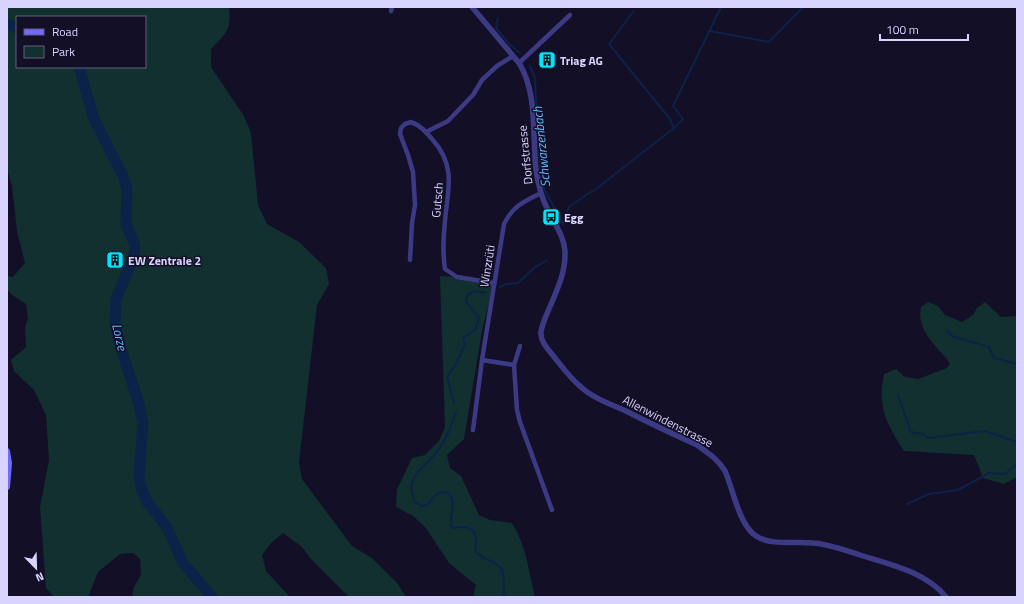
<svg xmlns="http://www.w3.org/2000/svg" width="1024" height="604" viewBox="0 0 1024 604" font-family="'Titillium Web',sans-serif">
<rect width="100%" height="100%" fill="#130f26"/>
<g fill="#12302f" fill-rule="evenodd">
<path d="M 7,7 L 229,7 C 232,30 226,33 211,49 L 211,67 L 244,116 L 251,133 L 258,205 L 267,224 L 299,242 L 326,268 L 329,284 L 317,305 L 299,463 L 302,479 L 352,546 L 372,558 L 397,583 L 406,597 L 349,597 L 310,558 L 302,547 L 283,533 L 271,543 L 262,555 L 266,571 L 290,597 L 132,597 L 134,587 L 141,575 L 140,559 L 133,553 L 120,554 L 98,572 L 88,597 L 54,597 L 46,588 L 40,507 L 49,460 L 46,415 L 34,390 L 14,371 L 11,360 L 26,347 L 25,328 L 28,319 L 26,304 L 11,294 L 7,289 L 7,276 L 13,277 L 25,263 L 17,231 L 12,186 L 7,168 ZM 17,17 L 145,17 L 145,67 L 17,67 Z"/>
<path d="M 440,276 L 457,277 L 494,283 L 482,331 L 464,439 L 447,455 L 450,468 L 461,476 L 479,515 L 490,520 L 512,523 C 526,545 529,572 535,597 L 473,597 L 476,585 L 449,563 L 425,527 L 413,516 L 396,507 L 397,489 L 412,458 L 425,455 L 439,441 L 445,427 Z"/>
<path d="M 928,302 L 938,306 L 945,315 L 962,322 L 973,315 L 977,308 L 985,302 L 1001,317 L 1017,316 L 1017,477 L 1004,484 L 983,478 L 974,455 L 904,451 C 887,424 877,408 884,374 L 896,369 L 905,377 L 918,379 L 947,368 L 950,363 C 937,346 916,331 921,307 Z"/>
</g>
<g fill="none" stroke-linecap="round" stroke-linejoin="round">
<g stroke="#0c2248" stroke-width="2">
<polyline points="634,11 609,44 670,119 674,128"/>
<polyline points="498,18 496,28 509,44 520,53"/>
<polyline points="710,31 769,42 803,7"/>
<polyline points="530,66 535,78 538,143 541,175 544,189 563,224"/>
<polyline points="563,224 569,207 586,195 596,189 674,128 683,119 673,106 721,7"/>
<polyline points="500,287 506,284 518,283 534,268 547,260"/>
<polyline points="947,330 952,336 989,347 994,358 1017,364"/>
<polyline points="898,395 911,432 923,434 928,438 985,431 1017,442"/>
<polyline points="454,403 447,377 456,364 465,344 463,338 476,329 479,317 466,302 468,294 476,291 486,293"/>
<path d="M 456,412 C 450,429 447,438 436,453 C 429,462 416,471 412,482 C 410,488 413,496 415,502 L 421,506 L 427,505 C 430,503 431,500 433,498 C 435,495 440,492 444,492 C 458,492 451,518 450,526 L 453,528 C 463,526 475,525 476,539 C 476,544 475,548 476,552 C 484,561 501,561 503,574 C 505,582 503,589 504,597"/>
<polyline points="907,504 929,494 958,490 989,473 1005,474 1017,464"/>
</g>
<g stroke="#0c2248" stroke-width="11">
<polyline points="7,24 17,28"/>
<polyline points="79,67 94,119 123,176 127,189 126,224 135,245 135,250 132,261 116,299 115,323 118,339 139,404 143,424 139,475 140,484 146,500 167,528 183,563 212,597"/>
</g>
<g stroke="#3d3a85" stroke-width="4.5">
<polyline points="391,11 392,7"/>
<polyline points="519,63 570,15"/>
<polyline points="426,132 448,121 473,95 482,80 497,66 513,56"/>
<path d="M 410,260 L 412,223 L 415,205 L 413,172 L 408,155 L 400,134 L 401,128 L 405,124 L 411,122 C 420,125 426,132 432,139 C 453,162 450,182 446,211 C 444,230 442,249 445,269 L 457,277 L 494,283"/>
<polyline points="482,360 514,365 517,410 520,422 552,510"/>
<polyline points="514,365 520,346"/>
<path d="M 473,430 L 482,360 L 504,224 C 513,206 523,202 541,193"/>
</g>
<path stroke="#3d3a85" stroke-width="5.5" d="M 472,7 L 519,63 C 538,93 532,136 536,170 C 538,184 541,197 548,210 C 554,223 564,236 565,251 C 566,272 557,290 549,309 C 546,316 542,324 541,332 C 540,342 549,350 555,358 C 563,368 571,379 581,387 C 593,398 610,404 626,411 C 649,423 673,434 697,445 C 708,453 718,459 725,471 C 733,489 739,525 756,536 C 772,546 794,541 813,543 C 829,544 844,550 860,555 C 889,564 926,572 946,597"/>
<polyline stroke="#6f6bff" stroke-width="6" points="7,451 9,463 7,487"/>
</g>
<defs>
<symbol id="building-square" viewBox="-11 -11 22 22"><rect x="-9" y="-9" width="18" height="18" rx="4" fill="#00e5ff" stroke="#130f26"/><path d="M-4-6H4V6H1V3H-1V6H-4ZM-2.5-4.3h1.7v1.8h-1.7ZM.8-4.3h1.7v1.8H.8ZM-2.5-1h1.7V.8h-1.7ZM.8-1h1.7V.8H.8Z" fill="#111"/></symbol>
<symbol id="bus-square" viewBox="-11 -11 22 22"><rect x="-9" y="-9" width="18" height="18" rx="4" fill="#00e5ff" stroke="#130f26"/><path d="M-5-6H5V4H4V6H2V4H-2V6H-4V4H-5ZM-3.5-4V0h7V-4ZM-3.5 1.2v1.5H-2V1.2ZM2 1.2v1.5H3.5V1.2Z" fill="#111"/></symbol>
</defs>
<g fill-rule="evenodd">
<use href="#building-square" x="537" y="50" width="20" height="20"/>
<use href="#bus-square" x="541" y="207" width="20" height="20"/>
<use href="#building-square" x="105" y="250" width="20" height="20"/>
</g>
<g text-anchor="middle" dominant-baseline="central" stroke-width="3" stroke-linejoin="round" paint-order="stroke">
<g font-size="12" font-weight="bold" fill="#d9d4ff" stroke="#130f26" text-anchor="start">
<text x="560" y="60">Triag AG</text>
<text x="564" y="217">Egg</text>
<text x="128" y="260">EW Zentrale 2</text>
</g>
<g font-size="12" fill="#d9d4ff" stroke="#130f26">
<text transform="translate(525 155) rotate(-96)">Dorfstrasse</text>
<text transform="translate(437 200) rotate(-85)">Gutsch</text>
<text transform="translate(487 266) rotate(-81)">Winzrüti</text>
<text transform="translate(668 421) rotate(27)">Allenwindenstrasse</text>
</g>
<g font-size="13" font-style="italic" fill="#62b6ff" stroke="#130f26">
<text transform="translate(541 147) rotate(-96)">Schwarzenbach</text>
<text transform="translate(120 337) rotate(77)">Lorze</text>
</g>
</g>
<rect width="1024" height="604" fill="none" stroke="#d9d4ff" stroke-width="16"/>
<rect x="16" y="16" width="130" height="52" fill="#130f26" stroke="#625e7d"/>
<rect x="24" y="29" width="20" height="6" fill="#6f6bff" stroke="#625e7d"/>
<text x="52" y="36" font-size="12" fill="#d9d4ff">Road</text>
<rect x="24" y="46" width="20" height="12" fill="#12302f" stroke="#625e7d"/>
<text x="52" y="56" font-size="12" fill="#d9d4ff">Park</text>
<g transform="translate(36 568) rotate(157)" stroke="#130f26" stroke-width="3" paint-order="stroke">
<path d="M0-3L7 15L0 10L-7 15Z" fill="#d9d4ff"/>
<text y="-6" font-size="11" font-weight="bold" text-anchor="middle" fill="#d9d4ff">N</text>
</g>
<path d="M880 34v6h88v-6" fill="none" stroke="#d9d4ff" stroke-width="2"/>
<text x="886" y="34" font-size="12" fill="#d9d4ff" stroke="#130f26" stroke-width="3" paint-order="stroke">100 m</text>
</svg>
